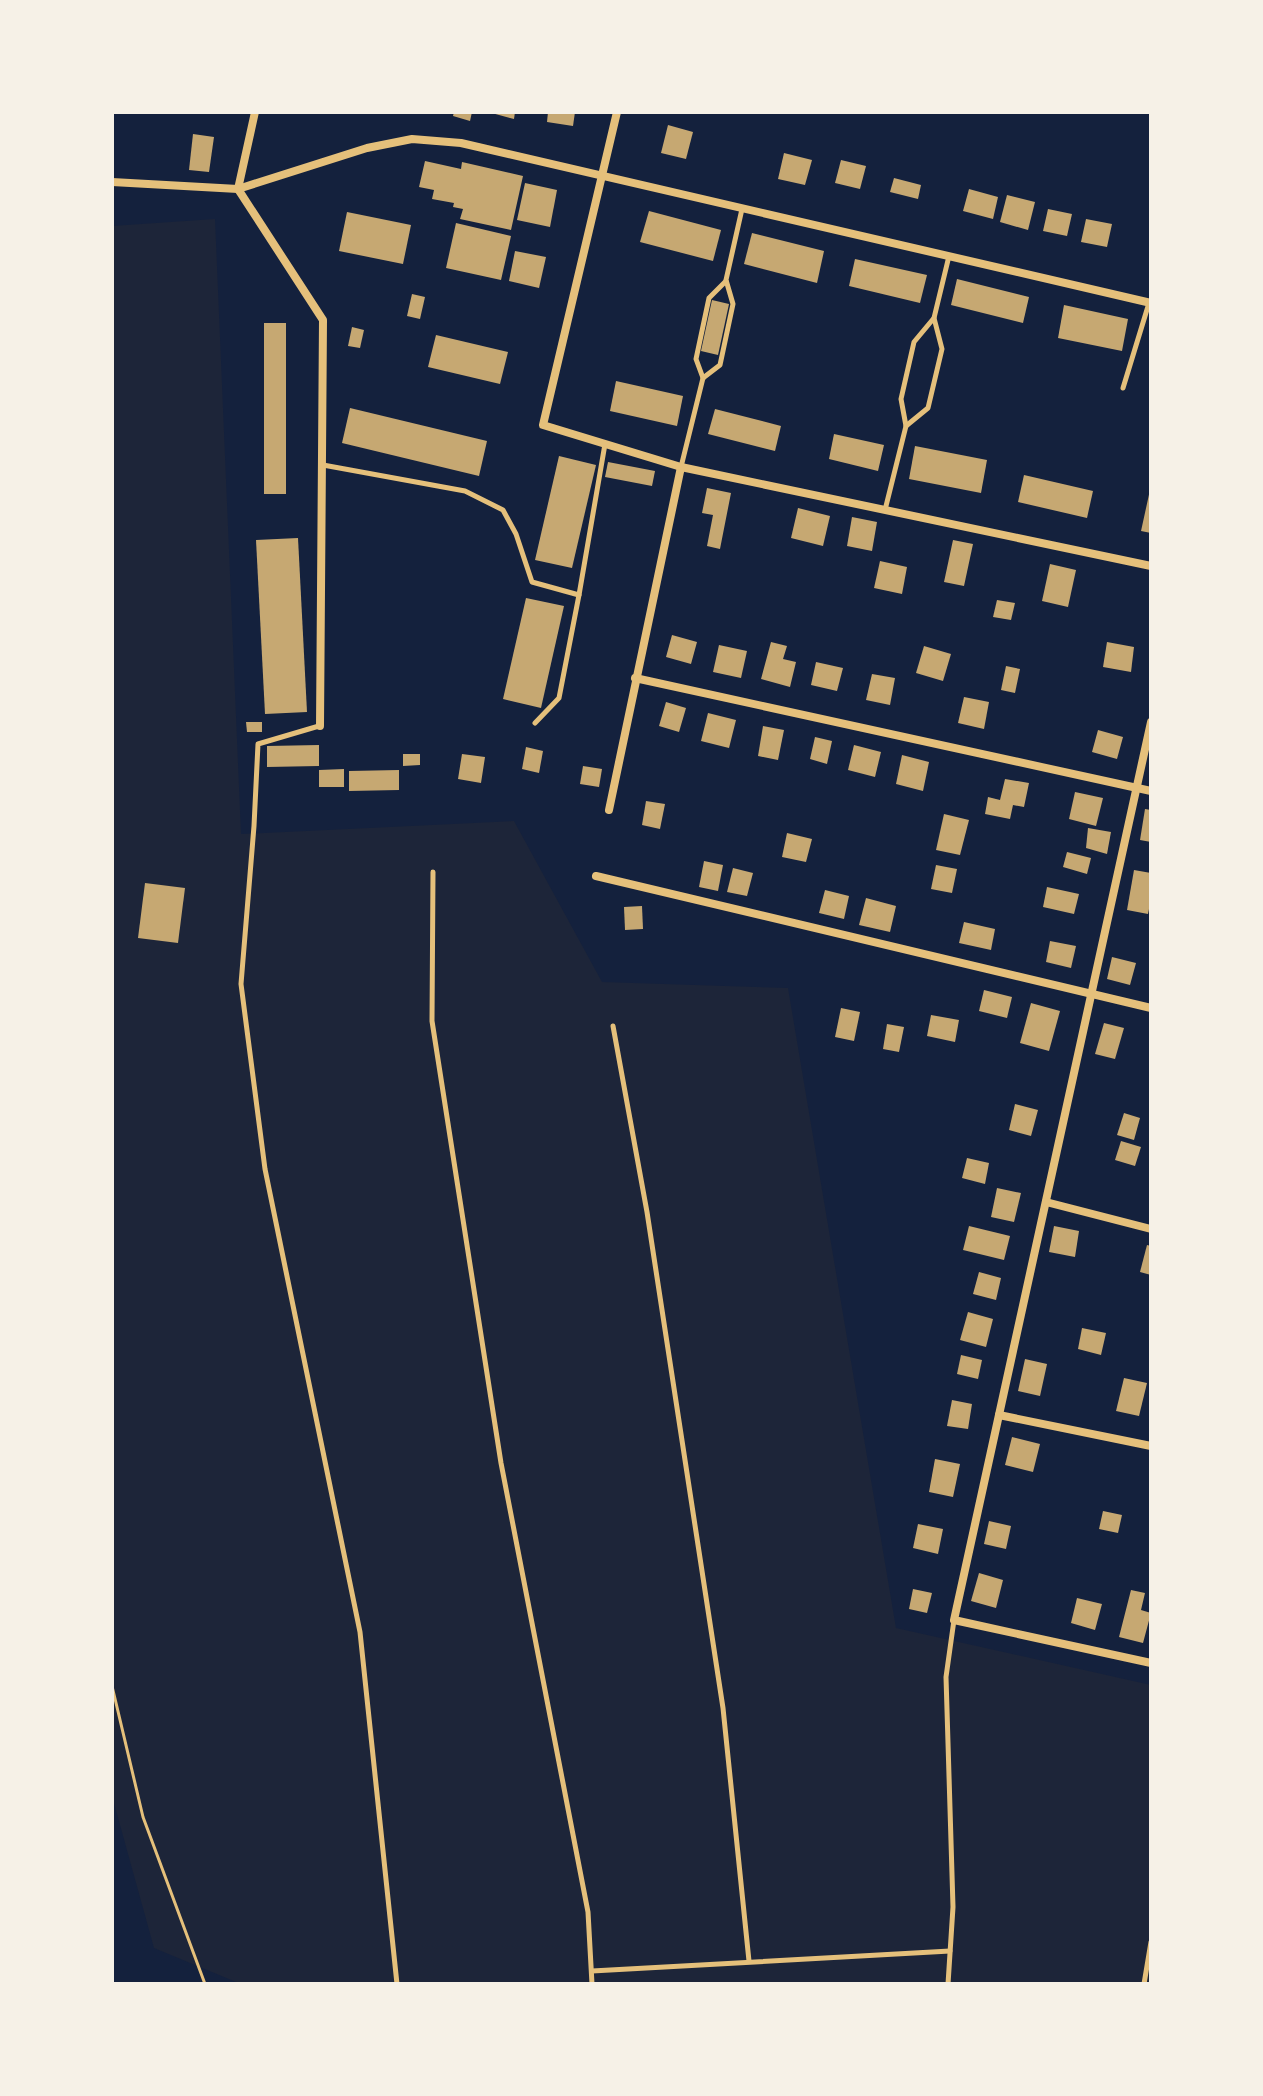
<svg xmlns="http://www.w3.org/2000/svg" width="1263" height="2096" viewBox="0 0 1263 2096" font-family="'Work Sans',sans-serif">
<rect width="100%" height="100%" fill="#14213d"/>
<polygon fill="#1d2539" points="215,219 241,834 514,821 602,982 788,988 896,1628 1151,1685 1151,1984 241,1984 154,1948 112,1796 112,226"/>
<g fill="#c6a872">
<polygon points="454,112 472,112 470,121 453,116"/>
<polygon points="488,112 515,112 514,119"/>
<polygon points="548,112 575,112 573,126 547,122"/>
<polygon points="668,125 693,132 686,159 661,153"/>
<polygon points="193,134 214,137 209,172 189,170"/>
<polygon points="784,153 812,160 805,185 778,179"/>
<polygon points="841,160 866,166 860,189 835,183"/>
<polygon points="425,161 461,169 462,162 523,176 511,230 460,219 463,209 453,207 454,203 432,199 434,190 419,187"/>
<polygon points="894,178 921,185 918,199 890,192"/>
<polygon points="525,183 557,190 550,227 517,220"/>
<polygon points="969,189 998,197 993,219 963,211"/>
<polygon points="1007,195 1035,202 1028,230 1000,222"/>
<polygon points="1048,209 1072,214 1067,236 1043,231"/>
<polygon points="649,211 721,230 713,261 640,242"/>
<polygon points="347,212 411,225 403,264 339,251"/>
<polygon points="1086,219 1112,224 1107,247 1081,242"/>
<polygon points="456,223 511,236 501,280 446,268"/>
<polygon points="752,233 824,251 817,283 744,264"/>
<polygon points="515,251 546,257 539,288 509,281"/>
<polygon points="855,259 927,275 920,303 849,286"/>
<polygon points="957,279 1029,297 1023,323 951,305"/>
<polygon points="412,294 425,297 420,319 407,316"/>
<polygon points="712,300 729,304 718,355 701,351"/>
<polygon points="1064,305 1128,319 1122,351 1058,338"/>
<rect x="264" y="323" width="22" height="171"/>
<polygon points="352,327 364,330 360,348 348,346"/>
<polygon points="436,335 508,352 500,384 428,367"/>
<polygon points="616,381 683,396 677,426 610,411"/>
<polygon points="350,408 487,441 479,476 342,443"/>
<polygon points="715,409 781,426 775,451 708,434"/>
<polygon points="834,434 884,445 878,471 829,459"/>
<polygon points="915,446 987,460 981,493 909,479"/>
<polygon points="559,456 596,465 572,568 535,560"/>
<polygon points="608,462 655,471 652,486 605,477"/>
<polygon points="1024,475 1093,491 1087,518 1018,502"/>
<polygon points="707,488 731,493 720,549 707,546 713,515 702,513"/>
<polygon points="1150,490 1151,490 1151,533 1141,531"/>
<polygon points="798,508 830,516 823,546 791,538"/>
<polygon points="852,517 877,522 872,551 847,546"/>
<polygon points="298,538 307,712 265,714 256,540"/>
<polygon points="953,540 973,544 964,586 944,582"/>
<polygon points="880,561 907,567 902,594 874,588"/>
<polygon points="1050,564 1076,570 1068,607 1042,601"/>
<polygon points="526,598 564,606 541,708 503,699"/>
<polygon points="997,600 1015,603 1011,620 993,617"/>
<polygon points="672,635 697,642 691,664 666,657"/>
<polygon points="771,642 787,646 783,659 796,662 790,687 761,679"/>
<polygon points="1107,642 1134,647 1131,672 1103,667"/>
<polygon points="719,645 747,651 741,678 713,672"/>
<polygon points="924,646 951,654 943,681 916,673"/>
<polygon points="816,662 843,668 837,691 811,685"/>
<polygon points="1006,666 1020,669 1015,693 1001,690"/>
<polygon points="872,674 895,678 890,705 866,700"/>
<polygon points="964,697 989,702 984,729 958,723"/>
<polygon points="666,702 686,708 679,732 659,726"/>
<polygon points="708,713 736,720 729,748 701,741"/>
<polygon points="246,722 262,722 262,732 247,732"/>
<polygon points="763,726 784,730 778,760 758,756"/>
<polygon points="1098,730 1123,737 1117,759 1092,752"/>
<polygon points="815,737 832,741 827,764 810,759"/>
<polygon points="319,745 319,766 267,767 267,746"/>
<polygon points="854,745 881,752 875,777 848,770"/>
<polygon points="526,747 543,751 539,773 522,769"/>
<polygon points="403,754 420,754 420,765 403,766"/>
<polygon points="462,754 485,757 481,783 458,779"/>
<polygon points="902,755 929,762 923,791 896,784"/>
<polygon points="583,766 602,769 599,787 580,784"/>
<polygon points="344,769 344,787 319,787 319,770"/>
<polygon points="399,770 399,790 349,791 349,771"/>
<polygon points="1005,779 1029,783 1024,807 1013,805 1010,819 985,814 988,797 1000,800"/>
<polygon points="1075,792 1103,798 1096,826 1069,819"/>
<polygon points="646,801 665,804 660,829 642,825"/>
<polygon points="1145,809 1151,810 1151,842 1140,840"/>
<polygon points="944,814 969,820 960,855 936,850"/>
<polygon points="1088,828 1111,832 1107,854 1086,848"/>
<polygon points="787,833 812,839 806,862 782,857"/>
<polygon points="1067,852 1091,858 1087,874 1063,867"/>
<polygon points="704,861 723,865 718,891 699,887"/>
<polygon points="936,865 957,869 952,893 931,889"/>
<polygon points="733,868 753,873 747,896 727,892"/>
<polygon points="1134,870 1151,873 1151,899 1148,914 1127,910"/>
<polygon points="145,883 185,888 178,943 138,938"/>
<polygon points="1047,887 1079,894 1074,914 1043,907"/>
<polygon points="825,890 849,896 844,919 819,913"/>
<polygon points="866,898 896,906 890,932 859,925"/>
<polygon points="642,906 643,929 625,930 624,907"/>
<polygon points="964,922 995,929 991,950 959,943"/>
<polygon points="1050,941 1076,946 1071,968 1046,962"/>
<polygon points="1112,957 1136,963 1130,985 1107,979"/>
<polygon points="984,990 1012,997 1007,1018 979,1011"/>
<polygon points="1031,1003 1060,1011 1049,1051 1020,1043"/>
<polygon points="841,1008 860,1012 854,1041 835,1037"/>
<polygon points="931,1015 959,1020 955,1042 927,1036"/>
<polygon points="1104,1023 1124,1028 1115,1059 1095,1054"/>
<polygon points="887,1024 904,1027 899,1052 883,1049"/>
<polygon points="1015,1104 1038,1110 1031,1136 1009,1130"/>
<polygon points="1124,1113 1140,1118 1134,1140 1117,1135"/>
<polygon points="1121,1141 1141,1147 1135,1166 1115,1160"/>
<polygon points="967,1158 989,1163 985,1184 962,1178"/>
<polygon points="997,1188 1021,1193 1014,1222 991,1217"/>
<polygon points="969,1226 1010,1236 1004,1260 963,1250"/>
<polygon points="1054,1226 1079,1231 1075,1257 1049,1252"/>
<polygon points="1147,1245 1151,1246 1151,1275 1140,1272"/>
<polygon points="979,1272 1001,1278 996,1300 973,1294"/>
<polygon points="968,1312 993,1319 986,1347 960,1340"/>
<polygon points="1082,1328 1106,1333 1101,1355 1078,1349"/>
<polygon points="961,1355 982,1360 978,1379 957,1374"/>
<polygon points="1025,1359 1047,1364 1040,1396 1018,1391"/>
<polygon points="1124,1378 1147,1383 1139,1416 1116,1411"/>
<polygon points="952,1400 972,1404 968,1429 947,1426"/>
<polygon points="1012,1437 1040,1444 1033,1472 1005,1465"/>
<polygon points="935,1459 960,1464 953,1497 929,1492"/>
<polygon points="1103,1511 1122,1515 1118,1533 1099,1529"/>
<polygon points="989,1521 1011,1526 1006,1549 984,1544"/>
<polygon points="918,1524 943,1529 938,1554 913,1548"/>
<polygon points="979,1573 1003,1580 996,1608 971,1601"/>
<polygon points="913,1589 932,1593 927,1613 909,1609"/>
<polygon points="1131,1590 1145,1593 1141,1610 1151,1613 1143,1643 1119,1637"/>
<polygon points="1077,1598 1102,1604 1095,1630 1071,1623"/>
</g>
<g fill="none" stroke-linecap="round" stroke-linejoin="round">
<polyline stroke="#e5c07b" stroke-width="3" points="112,1686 143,1817 205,1984"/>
<g stroke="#e5c07b" stroke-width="5">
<polyline points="703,378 696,359 709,298 726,281"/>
<polyline points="1123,388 1149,303"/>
<polyline points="906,426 901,399 914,342 934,318"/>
<polyline points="323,465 465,491 503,510 516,534 532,582 579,595 559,698 535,723"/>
<polyline points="681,467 703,378 720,365 733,304 726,280 742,209"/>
<polyline points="885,510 906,426 928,408 942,349 934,318 949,256"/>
<polyline points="579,595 605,444"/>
<polyline points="319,726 258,744 254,826 241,984 265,1169 360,1632 397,1984"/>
<polyline points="433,872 432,1021 501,1463 588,1912 592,1984"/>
<polyline points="613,1026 647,1212 723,1708 749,1961"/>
<polyline points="592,1971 950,1951"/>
<polyline points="948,1984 953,1907 946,1677 954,1620"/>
<polyline points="1144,1984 1151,1942"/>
</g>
<g stroke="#e5c07b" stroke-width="8">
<polyline points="255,112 238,189 323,320 320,726"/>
<polyline points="617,112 543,425 681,467 1151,566"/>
<polyline points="112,182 238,189 367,148 412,139 461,143 1151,303"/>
<polyline points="635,678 1151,791"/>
<polyline points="1151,722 954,1620 1151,1663"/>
<polyline points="609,810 681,467"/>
<polyline points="596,876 1151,1008"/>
<polyline points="1046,1202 1151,1229"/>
<polyline points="999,1415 1151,1446"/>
</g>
</g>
<rect width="1263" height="2096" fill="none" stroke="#f6f1e7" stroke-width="228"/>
</svg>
